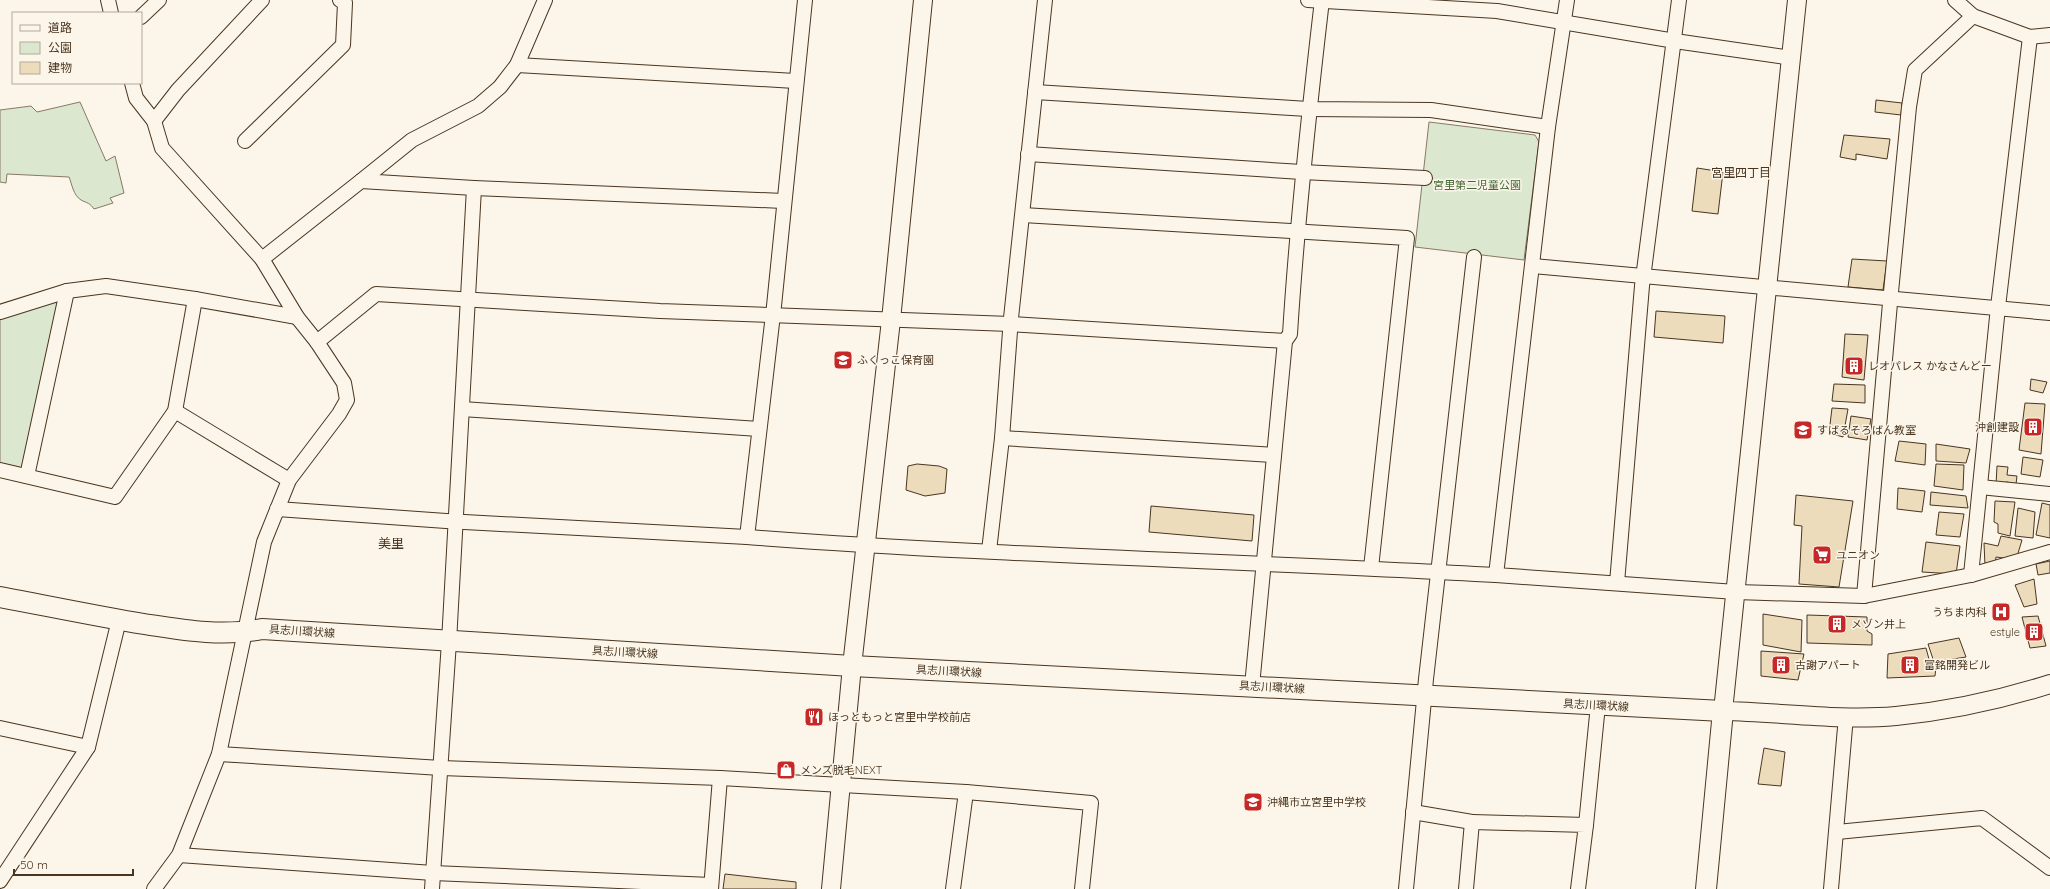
<svg xmlns="http://www.w3.org/2000/svg" width="2050" height="889" viewBox="0 0 2050 889" font-family="Quicksand,'Noto Sans JP',sans-serif">
<rect width="100%" height="100%" fill="#fbf6e9"/>
<g fill="#dce7d0" stroke="#887966">
<path d="M 80,102 L 106,161 L 115,156 L 124,193 L 110,198 L 113,203 L 94,209 C 90,203 87,203 81,200 C 73,195 72,184 69,177 L 7,174 L 6,183 L 0,182 L 0,110 L 31,106 L 37,112 Z"/>
<polygon points="1429,122 1535,135 1539,142 1524,260 1415,247"/>
<polygon points="67,291 27,476 0,470 0,312"/>
</g>
<g fill="#ecdcbc" stroke="#4a3520">
<polygon points="1876,100 1902,103 1901,115 1875,112"/>
<polygon points="1844,135 1890,139 1887,159 1856,154 1856,160 1840,157"/>
<polygon points="1697,168 1723,172 1718,214 1692,211"/>
<polygon points="1852,259 1887,261 1883,290 1848,287"/>
<polygon points="1656,311 1725,316 1723,343 1654,337"/>
<polygon points="1845,334 1868,335 1864,380 1842,377"/>
<polygon points="2031,379 2047,382 2043,393 2030,390"/>
<polygon points="1834,384 1865,385 1865,403 1832,401"/>
<polygon points="2025,403 2045,404 2041,454 2019,450"/>
<polygon points="1832,408 1848,409 1843,437 1829,433"/>
<polygon points="1851,416 1871,419 1867,440 1848,437"/>
<polygon points="1899,441 1926,444 1925,465 1895,461"/>
<polygon points="1936,444 1970,449 1966,463 1936,461"/>
<polygon points="2023,457 2043,460 2040,477 2021,474"/>
<polygon points="917,464 939,466 947,469 945,493 925,496 906,490 908,466"/>
<polygon points="1936,464 1964,465 1963,490 1934,486"/>
<polygon points="1997,466 2008,467 2007,475 2017,476 2016,484 2007,482 1996,485"/>
<polygon points="1898,488 1925,491 1922,512 1897,509"/>
<polygon points="1931,492 1966,496 1968,508 1930,505"/>
<polygon points="1796,495 1853,501 1839,587 1799,584 1802,526 1794,525"/>
<polygon points="1995,501 2015,502 2010,536 1998,533 1998,524 1994,522"/>
<polygon points="2042,503 2050,505 2050,538 2036,535"/>
<polygon points="1151,506 1254,515 1252,541 1149,532"/>
<polygon points="2018,508 2035,512 2033,538 2015,536"/>
<polygon points="1939,512 1964,514 1960,537 1936,535"/>
<polygon points="2001,536 2022,540 2016,560 1996,557 1995,565 1985,566 1984,543 1998,546"/>
<polygon points="1926,542 1960,546 1956,574 1922,572"/>
<polygon points="2050,561 2050,573 2038,575 2036,564"/>
<polygon points="2034,579 2037,604 2024,607 2015,585"/>
<polygon points="1763,614 1802,620 1801,652 1763,645"/>
<polygon points="1807,615 1867,617 1867,631 1872,634 1872,645 1807,643"/>
<polygon points="2038,616 2046,646 2030,648 2022,617"/>
<polygon points="1959,638 1966,657 1934,662 1928,644"/>
<polygon points="1926,648 1930,663 1936,667 1935,676 1887,678 1888,654"/>
<polygon points="1761,651 1804,654 1798,680 1761,676"/>
<polygon points="1764,748 1785,752 1781,786 1758,784"/>
<polygon points="725,874 796,882 796,889 723,889"/>
</g>
<g fill="none" stroke-linecap="round" stroke-linejoin="round">
<defs>
<g id="minor">
<polyline points="108,0 111,13"/>
<polyline points="1308,0 1497,11 1675,41 1792,58"/>
<polyline points="1567,0 1548,127 1496,575 1736,592 1864,596 1971,575 2050,552"/>
<polyline points="1955,0 1973,16 2030,37 2050,35"/>
<polyline points="141,17 159,0"/>
<polyline points="517,65 795,81"/>
<polyline points="132,83 136,98 154,121 162,148 262,259 297,317 317,342 344,383 347,400 339,414 289,480 264,542 219,754 179,855 154,889"/>
<polyline points="1035,92 1308,109 1431,110 1548,127"/>
<polyline points="154,121 178,90 262,0"/>
<polyline points="245,141 343,45 345,3 340,0"/>
<polyline points="1028,154 1302,172 1425,178"/>
<polyline points="361,181 412,140 478,106 500,87 517,65 545,0"/>
<polyline points="1023,215 1407,238 1371,568"/>
<polyline points="262,259 361,181 474,188 783,201"/>
<polyline points="1533,266 2050,313"/>
<polyline points="0,312 67,291 106,286 195,299 297,317"/>
<polyline points="317,342 376,294 660,311 1010,324 1285,341"/>
<polyline points="462,409 759,429"/>
<polyline points="175,411 289,480"/>
<polyline points="1002,438 1274,455"/>
<polyline points="0,470 115,497 175,411 195,299"/>
<polyline points="27,476 67,291"/>
<polyline points="1980,487 2050,494"/>
<polyline points="277,509 446,521 747,537 774,306 805,0"/>
<path d="M 747,537 C 997,556 1247,561 1496,575"/>
<polyline points="989,551 1002,438 1011,318 1045,0"/>
<polyline points="1971,575 1998,307 2030,37"/>
<polyline points="1617,583 1642,286 1679,0"/>
<polyline points="1864,596 1891,292 1909,107 1915,70 1973,16"/>
<path d="M 1252,686 L 1285,341 L 1290,334 C 1297,222 1309,111 1322,0"/>
<polyline points="0,728 88,747"/>
<polyline points="219,754 441,768 720,778 711,889"/>
<polyline points="720,778 966,792 1091,803 1082,889"/>
<polyline points="1413,812 1472,822"/>
<polyline points="1586,825 1598,705"/>
<polyline points="1837,832 1982,818 2050,868"/>
<polyline points="179,855 433,873 711,885"/>
<polyline points="0,881 88,747 119,620"/>
<polyline points="432,889 449,642 474,188"/>
<polyline points="953,889 966,792"/>
<polyline points="1406,889 1426,679 1474,257"/>
<polyline points="1466,889 1472,822 1586,825 1578,889"/>
<polyline points="1831,889 1846,716"/>
</g>
<g id="tertiary">
<path d="M 1797,0 L 1723,711 C 1780,712 1839,721 1896,716 C 1948,711 2000,700 2050,684"/>
<polyline points="831,889 852,666 891,320 923,0"/>
</g>
<path id="secondary" d="M 0,597 C 48,606 96,616 144,624 C 183,630 222,637 262,629 L 852,666 L 1723,711 L 1706,889"/>
</defs>
<use href="#minor" stroke="#4a3520" stroke-width="16"/>
<use href="#tertiary" stroke="#4a3520" stroke-width="20"/>
<use href="#secondary" stroke="#4a3520" stroke-width="22"/>
<use href="#minor" stroke="#fbf6e9" stroke-width="14"/>
<use href="#tertiary" stroke="#fbf6e9" stroke-width="18"/>
<use href="#secondary" stroke="#fbf6e9" stroke-width="20"/>
</g>
<defs>
<symbol id="school-square" viewBox="-11 -11 22 22"><rect x="-9" y="-9" width="18" height="18" rx="4" fill="#c62828" stroke="#fbf6e9"/><path d="M0-5L7-2L0 1L-7-2ZM-4 1L0 2.5L4 1V4Q0 6-4 4Z" fill="#fff"/></symbol>
<symbol id="building-square" viewBox="-11 -11 22 22"><rect x="-9" y="-9" width="18" height="18" rx="4" fill="#c62828" stroke="#fbf6e9"/><path d="M-4-6H4V6H1V3H-1V6H-4ZM-2.5-4.3h1.7v1.8h-1.7ZM.8-4.3h1.7v1.8H.8ZM-2.5-1h1.7V.8h-1.7ZM.8-1h1.7V.8H.8Z" fill="#fff"/></symbol>
<symbol id="supermarket-square" viewBox="-11 -11 22 22"><rect x="-9" y="-9" width="18" height="18" rx="4" fill="#c62828" stroke="#fbf6e9"/><path d="M-6-5.5h2.5l.6 2H6L4.5 2H-2.5L-4.4-4H-6ZM-1.5 3.2a1.3 1.3 0 1 0 .1 0ZM3 3.2a1.3 1.3 0 1 0 .1 0Z" fill="#fff"/></symbol>
<symbol id="hospital-square" viewBox="-11 -11 22 22"><rect x="-9" y="-9" width="18" height="18" rx="4" fill="#c62828" stroke="#fbf6e9"/><path d="M-5-5h3v3.5h4V-5h3V5h-3V1.5h-4V5h-3Z" fill="#fff"/></symbol>
<symbol id="restaurant-square" viewBox="-11 -11 22 22"><rect x="-9" y="-9" width="18" height="18" rx="4" fill="#c62828" stroke="#fbf6e9"/><path d="M-5-6h1v4h1v-4h1v4h1v-4h1v5L-1.5 .5V6h-2V.5L-5-1ZM5-6V6H3V1.5H1.5Q1.5-4 5-6Z" fill="#fff"/></symbol>
<symbol id="shop-square" viewBox="-11 -11 22 22"><rect x="-9" y="-9" width="18" height="18" rx="4" fill="#c62828" stroke="#fbf6e9"/><path d="M-5-2.5h2.3a2.7 3.5 0 0 1 5.4 0H5L5.5 6h-11ZM-1.5-2.5h3a1.5 2.3 0 0 0-3 0Z" fill="#fff"/></symbol>
</defs>
<g fill-rule="evenodd">
<use href="#school-square" x="832" y="349" width="22" height="22"/>
<use href="#building-square" x="1843" y="355" width="22" height="22"/>
<use href="#building-square" x="2022" y="416" width="22" height="22"/>
<use href="#school-square" x="1792" y="419" width="22" height="22"/>
<use href="#supermarket-square" x="1811" y="544" width="22" height="22"/>
<use href="#hospital-square" x="1990" y="601" width="22" height="22"/>
<use href="#building-square" x="1826" y="613" width="22" height="22"/>
<use href="#building-square" x="2023" y="621" width="22" height="22"/>
<use href="#building-square" x="1770" y="654" width="22" height="22"/>
<use href="#building-square" x="1899" y="654" width="22" height="22"/>
<use href="#restaurant-square" x="803" y="706" width="22" height="22"/>
<use href="#shop-square" x="775" y="759" width="22" height="22"/>
<use href="#school-square" x="1242" y="791" width="22" height="22"/>
</g>
<g text-anchor="middle" dominant-baseline="central" stroke-width="3" stroke-linejoin="round" paint-order="stroke">
<g font-size="11" fill="#436837" stroke="#fbf6e9">
<text x="1477" y="185">宮里第二児童公園</text>
</g>
<g font-size="11" fill="#4a3520" stroke="#fbf6e9" text-anchor="start">
<text x="857" y="360">ふくっこ保育園</text>
<text x="1868" y="366">レオパレス かなさんどー</text>
<text x="2019" y="427" text-anchor="end">沖創建設</text>
<text x="1817" y="430">すばるそろばん教室</text>
<text x="1836" y="555">ユニオン</text>
<text x="1987" y="612" text-anchor="end">うちま内科</text>
<text x="1851" y="624">メゾン井上</text>
<text x="2020" y="632" text-anchor="end">estyle</text>
<text x="1795" y="665">古謝アパート</text>
<text x="1924" y="665">富銘開発ビル</text>
<text x="828" y="717">ほっともっと宮里中学校前店</text>
<text x="800" y="770">メンズ脱毛NEXT</text>
<text x="1267" y="802">沖縄市立宮里中学校</text>
</g>
<g font-size="11" fill="#4a3520" stroke="#fbf6e9">
<text transform="translate(302 631) rotate(4)">具志川環状線</text>
<text transform="translate(625 652) rotate(3)">具志川環状線</text>
<text transform="translate(949 671) rotate(3)">具志川環状線</text>
<text transform="translate(1272 687) rotate(3)">具志川環状線</text>
<text transform="translate(1596 705) rotate(3)">具志川環状線</text>
</g>
<g font-size="12" fill="#4a3520" stroke="#fbf6e9">
<text x="1741" y="172">宮里四丁目</text>
</g>
<g font-size="13" fill="#4a3520" stroke="#fbf6e9">
<text x="391" y="543">美里</text>
</g>
</g>
<rect x="12" y="12" width="130" height="72" fill="#fbf6e9" stroke="#b4a999"/>
<rect x="20" y="25" width="20" height="6" fill="#fbf6e9" stroke="#b4a999"/>
<text x="48" y="32" font-size="12" fill="#4a3520">道路</text>
<rect x="20" y="42" width="20" height="12" fill="#dce7d0" stroke="#b4a999"/>
<text x="48" y="52" font-size="12" fill="#4a3520">公園</text>
<rect x="20" y="62" width="20" height="12" fill="#ecdcbc" stroke="#b4a999"/>
<text x="48" y="72" font-size="12" fill="#4a3520">建物</text>
<path d="M14 869v6h119v-6" fill="none" stroke="#4a3520" stroke-width="2"/>
<text x="20" y="869" font-size="12" fill="#4a3520" stroke="#fbf6e9" stroke-width="3" paint-order="stroke">50 m</text>
</svg>
